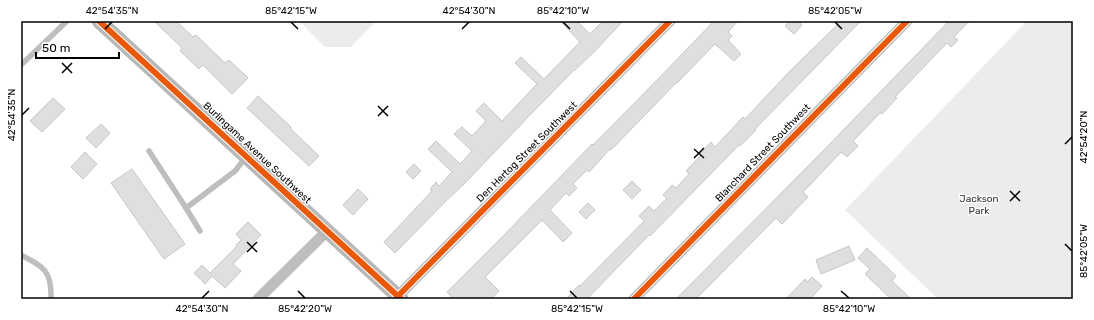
<svg xmlns="http://www.w3.org/2000/svg" width="1094" height="320" viewBox="0 0 1094 320" font-family="Rubik,sans-serif">
<rect width="100%" height="100%" fill="#fff"/>
<g fill="#ececec">
<polygon points="299,21 376,21 351,47 325,47"/>
<polygon points="1027,21 1073,21 1073,299 938,299 845,210"/>
</g>
<g fill="#dfdfdf" stroke="#c7c7c7">
<polygon points="154,21 176,21 193,37 196,35 225,63 229,60 248,78 232,94 203,65 199,69 180,51 182,48"/>
<polygon points="560,21 577,21 590,34 603,21 623,21 596,50 574,71 574,70 531,114 466,182 444,203 395,253 384,242 432,191 430,189 436,182 439,186 452,172 428,149 436,141 460,164 472,151 454,134 462,127 472,136 486,121 476,111 484,103 502,121 537,84 515,63 521,57 544,79 580,42"/>
<polygon points="714,21 738,21 728,32 732,36 728,40 741,54 734,61 715,44 677,83 676,83 611,150 610,149 589,172 587,170 573,184 577,188 569,196 566,193 550,210 572,233 563,242 542,220 485,277 499,291 491,299 453,299 447,292 506,233 592,144 593,145 658,79"/>
<polygon points="790,21 798,21 802,25 794,34 785,26"/>
<polygon points="841,21 861,21 755,129 756,130 740,146 739,145 650,236 649,235 587,299 566,299 579,285 580,286 644,221 639,216 649,206 654,211 667,198 663,195 672,185 676,188 689,174 686,171 701,155 700,154 711,142 715,147 743,117 745,119 787,74"/>
<polygon points="949,21 969,21 954,37 958,40 951,47 947,43 895,97 897,98 882,114 880,113 853,141 858,146 847,157 841,152 810,185 803,192 808,197 782,224 776,218 696,299 676,299 821,153"/>
<polygon points="258,96 291,127 290,128 319,156 309,166 247,108"/>
<polygon points="53,98 65,109 42,132 30,121"/>
<polygon points="101,124 110,133 96,148 86,138"/>
<polygon points="85,152 97,164 83,179 71,167"/>
<polygon points="414,164 421,171 413,179 406,172"/>
<polygon points="132,169 185,244 164,259 111,183"/>
<polygon points="632,181 641,190 632,199 623,190"/>
<polygon points="358,189 368,199 353,215 343,205"/>
<polygon points="588,203 595,210 586,219 579,212"/>
<polygon points="248,222 261,235 233,264 241,271 225,288 212,276 205,284 194,273 202,265 210,273 237,246 236,245 241,240 236,234"/>
<polygon points="849,246 855,260 821,274 816,260"/>
<polygon points="867,248 896,276 892,281 911,299 891,299 865,274 870,269 858,258"/>
<polygon points="812,277 822,286 810,299 786,299 805,279 807,282"/>
</g>
<g fill="none" stroke-linecap="round" stroke-linejoin="round">
<g stroke="#bebebe" stroke-width="5.5">
<polyline points="21,65 67,21"/>
<polyline points="149,151 186,208 235,171 246,157"/>
<polyline points="186,208 200,231"/>
<path d="M 21,255 C 44,267 52,271 51,299"/>
</g>
<g stroke="#bebebe" stroke-width="11">
<polyline points="398,296 670,21"/>
<polyline points="258,299 327,231"/>
<polyline points="634,299 907,21"/>
</g>
<polyline stroke="#b8b8b8" stroke-width="15" points="99,21 401,299"/>
<defs>
<g id="cycleway">
<polyline points="99,21 401,299"/>
<polyline points="398,296 670,21"/>
<polyline points="634,299 907,21"/>
</g>
</defs>
<use href="#cycleway" stroke="#fff" stroke-width="8"/>
<use href="#cycleway" stroke="#e8590c" stroke-width="6"/>
</g>
<path fill="none" stroke="#000" stroke-width="1.5" d="M 291,22 L 298,29M 563,22 L 570,29M 835,22 L 842,29M 105,29 L 112,22M 462,29 L 469,22M 62,63 L 72,73M 62,73 L 72,63M 378,106 L 388,116M 22,115 L 29,108M 378,116 L 388,106M 1065,144 L 1072,137M 694,149 L 704,158M 694,158 L 704,148M 1010,191 L 1020,201M 1010,201 L 1020,191M 247,242 L 257,252M 1065,244 L 1072,251M 247,252 L 257,242M 298,291 L 305,298M 570,291 L 577,298M 841,291 L 849,298M 202,298 L 209,291"/>
<g text-anchor="middle" dominant-baseline="central" stroke-width="3" stroke-linejoin="round" paint-order="stroke">
<g font-size="10" fill="#000" stroke="#fff">
<text transform="translate(527 152) rotate(-45)">Den Hertog Street Southwest</text>
<text transform="translate(257 153) rotate(43)">Burlingame Avenue Southwest</text>
<text transform="translate(763 153) rotate(-46)">Blanchard Street Southwest</text>
</g>
<g font-size="10" fill="#333" stroke="#fff">
<text x="979" y="199">Jackson<tspan x="979" dy="12">Park</tspan></text>
</g>
</g>
<rect width="1094" height="320" fill="none" stroke="#ffffff" stroke-width="44"/>
<path d="M36 52v6h83v-6" fill="none" stroke="#000000" stroke-width="2"/>
<text x="42" y="52" font-size="12" fill="#000000" stroke="#ffffff" stroke-width="3" paint-order="stroke">50 m</text>
<rect x="22" y="22" width="1050" height="276" fill="none" stroke="#000" stroke-width="1.5"/>
<g font-size="10" text-anchor="middle" fill="#000">
<text x="112" y="14">42°54'35"N</text>
<text x="291" y="14">85°42'15"W</text>
<text x="469" y="14">42°54'30"N</text>
<text x="563" y="14">85°42'10"W</text>
<text x="835" y="14">85°42'05"W</text>
<text transform="translate(11 115) rotate(-90)" y="4">42°54'35"N</text>
<text transform="translate(1083 137) rotate(-90)" y="4">42°54'20"N</text>
<text transform="translate(1083 251) rotate(-90)" y="4">85°42'05"W</text>
<text x="202" y="312">42°54'30"N</text>
<text x="305" y="312">85°42'20"W</text>
<text x="577" y="312">85°42'15"W</text>
<text x="849" y="312">85°42'10"W</text>
</g>
</svg>
